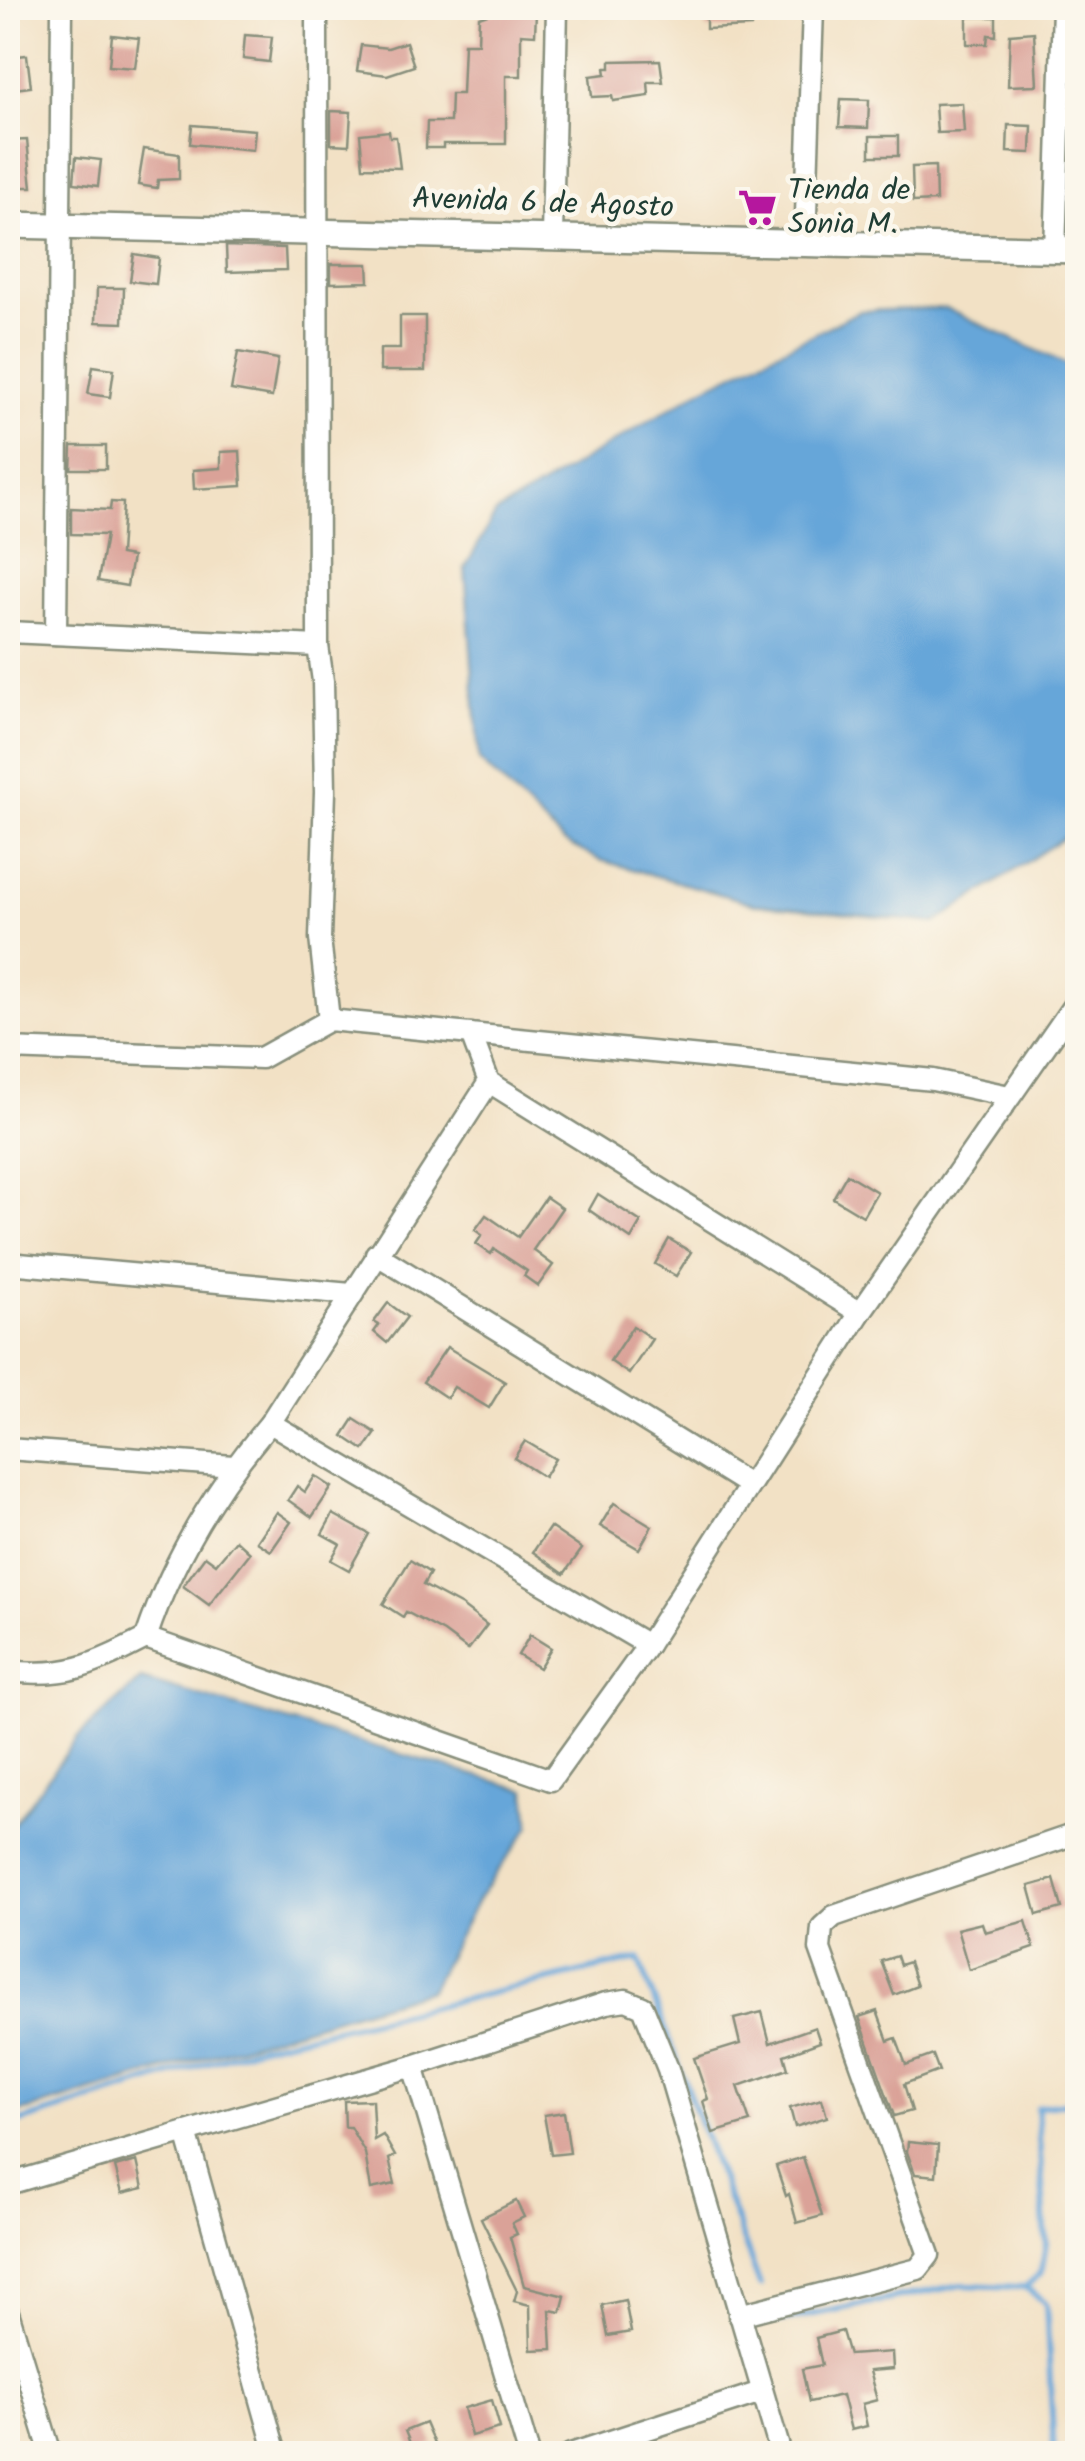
<svg xmlns="http://www.w3.org/2000/svg" width="1085" height="2461" viewBox="0 0 1085 2461" font-family="Kalam,sans-serif">
<rect width="100%" height="100%" fill="#fbf7ec"/>
<filter id="ink" filterUnits="userSpaceOnUse"><feTurbulence type="fractalNoise" baseFrequency=".01" numOctaves="2"/><feDisplacementMap in="SourceGraphic" scale="20" xChannelSelector="R" yChannelSelector="G"/><feConvolveMatrix kernelMatrix="1 2 1 2 8 2 1 2 1" color-interpolation-filters="sRGB"/></filter>
<filter id="wash" filterUnits="userSpaceOnUse"><feTurbulence type="fractalNoise" baseFrequency=".0048" numOctaves="4" result="noise"/><feDisplacementMap in="SourceGraphic" scale="40" xChannelSelector="R" yChannelSelector="G"/><feGaussianBlur stdDeviation="2.25" result="paint"/><feColorMatrix in="noise" values="0 0 0 0 0 0 0 0 0 0 0 0 0 0 0 0 0 1.4 0 .05"/><feComposite in="paint" operator="in"/></filter>
<g filter="url(#wash)">
<rect width="100%" height="100%" fill="#f2e1c5"/>
<g fill="#66a6d9" stroke="#427286" stroke-width="2.5">
<polygon points="945,308 1077,369 1078,820 1072,832 935,923 755,904 600,860 564,842 479,760 465,568 496,513 702,389 860,311"/>
<polygon points="141,1679 526,1790 530,1826 478,1899 430,1990 8,2116 8,1832 78,1737"/>
</g>
<g fill="none" stroke-linecap="round" stroke-linejoin="round">
<g stroke="#66a6d9" stroke-width="6">
<polyline points="8,2126 257,2047 639,1959 760,2285"/>
<polyline points="1025,2287 1046,2303 1054,2454"/>
<polyline points="779,2321 961,2285 1025,2287 1041,2273 1046,2244 1037,2107 1078,2101"/>
</g>
</g>
<g id="blocks">
<g fill="#daa298">
<polygon points="706,8 754,8 751,27 706,29"/>
<polygon points="499,10 536,12 535,35 521,34 521,76 506,76 506,144 443,144 443,148 426,148 427,122 450,122 451,94 462,94 464,43 478,43 479,17"/>
<polygon points="967,17 996,17 996,36 988,35 987,44 967,44"/>
<polygon points="1034,32 1037,85 1008,86 1010,34"/>
<polygon points="112,35 139,38 135,68 109,66"/>
<polygon points="245,35 272,37 269,62 243,59"/>
<polygon points="406,42 414,66 387,75 357,71 361,45 388,48"/>
<polygon points="27,55 31,87 13,89 9,57"/>
<polygon points="660,60 663,82 648,82 649,96 613,101 612,96 592,97 590,76 606,74 605,68 610,68 610,61"/>
<polygon points="841,99 869,100 868,128 839,127"/>
<polygon points="962,103 964,132 937,133 935,104"/>
<polygon points="331,111 351,112 349,145 331,144"/>
<polygon points="192,125 255,130 253,150 190,144"/>
<polygon points="1008,125 1032,126 1031,153 1007,152"/>
<polygon points="389,131 390,137 396,137 400,168 363,167 360,134"/>
<rect x="870" y="136" width="28" height="20"/>
<polygon points="27,140 32,187 8,187 8,141"/>
<polygon points="144,149 179,154 179,179 158,180 157,188 138,185"/>
<polygon points="76,157 101,160 98,186 74,183"/>
<polygon points="935,166 936,201 913,202 912,167"/>
<polygon points="226,246 285,248 286,270 227,272"/>
<polygon points="134,254 159,258 156,284 130,281"/>
<polygon points="331,264 368,264 369,282 331,283"/>
<polygon points="97,288 124,288 123,323 96,322"/>
<polygon points="400,316 425,316 425,371 380,371 380,349 400,349"/>
<polygon points="238,352 278,359 272,397 231,390"/>
<polygon points="93,366 114,369 110,397 88,394"/>
<polygon points="72,446 106,446 106,469 71,469"/>
<polygon points="240,451 242,486 194,489 193,470 221,468 221,452"/>
<polygon points="111,502 123,503 120,555 132,557 127,586 98,581 106,535 71,534 71,508 110,510"/>
<polygon points="847,1174 877,1192 863,1216 833,1198"/>
<polygon points="598,1194 641,1222 631,1239 589,1210"/>
<polygon points="546,1197 562,1208 533,1250 553,1265 538,1286 524,1276 527,1271 494,1249 491,1254 476,1244 482,1235 475,1230 486,1215 518,1237"/>
<polygon points="669,1239 691,1252 676,1276 655,1264"/>
<polygon points="388,1303 407,1317 387,1343 374,1332 379,1325 374,1322"/>
<polygon points="633,1326 652,1339 629,1374 610,1361"/>
<polygon points="447,1347 505,1382 489,1408 454,1387 447,1398 423,1382"/>
<polygon points="354,1419 376,1433 364,1450 343,1436"/>
<polygon points="525,1441 555,1459 544,1477 514,1458"/>
<polygon points="315,1476 332,1487 312,1517 288,1500 297,1486 305,1492"/>
<polygon points="614,1503 652,1526 639,1549 600,1526"/>
<polygon points="277,1512 291,1522 271,1551 257,1542"/>
<polygon points="333,1514 369,1534 349,1570 331,1560 340,1544 322,1534"/>
<polygon points="550,1527 582,1549 564,1574 533,1552"/>
<polygon points="236,1540 250,1553 209,1605 183,1586 205,1556 216,1564"/>
<polygon points="410,1560 430,1573 423,1585 462,1606 487,1625 468,1650 444,1632 406,1612 403,1617 383,1604"/>
<polygon points="530,1635 551,1648 539,1668 518,1655"/>
<polygon points="1054,1879 1062,1908 1037,1915 1029,1886"/>
<polygon points="1026,1921 1034,1948 969,1970 957,1929 982,1923 985,1932"/>
<polygon points="897,1956 900,1965 909,1962 917,1986 894,1995 881,1961"/>
<polygon points="877,2011 888,2041 896,2038 906,2065 933,2055 939,2071 904,2084 912,2111 894,2116 859,2017"/>
<polygon points="762,2012 770,2043 815,2027 820,2042 784,2055 788,2069 738,2086 750,2122 713,2133 703,2101 708,2099 694,2058 740,2044 734,2019"/>
<polygon points="822,2099 827,2117 795,2127 790,2108"/>
<polygon points="372,2100 374,2140 383,2135 395,2156 389,2159 395,2184 371,2189 365,2153 350,2127 345,2127 344,2101"/>
<polygon points="564,2112 570,2153 551,2155 544,2115"/>
<polygon points="908,2142 938,2145 936,2176 915,2174 907,2152"/>
<polygon points="803,2157 822,2216 797,2223 789,2194 786,2196 776,2166"/>
<polygon points="137,2161 143,2188 122,2193 115,2167"/>
<polygon points="516,2201 524,2217 512,2223 517,2234 510,2237 524,2286 565,2296 561,2312 550,2310 552,2349 531,2350 530,2305 514,2301 517,2291 481,2218"/>
<polygon points="625,2300 631,2332 608,2336 602,2305"/>
<polygon points="842,2331 849,2355 892,2352 893,2369 869,2371 877,2400 862,2404 867,2426 851,2430 842,2395 809,2402 802,2369 822,2365 816,2338"/>
<polygon points="492,2400 500,2428 471,2436 464,2408"/>
<polygon points="425,2423 434,2444 414,2453 405,2431"/>
</g>
</g>
</g>
<g filter="url(#ink)">
<use href="#blocks" fill-opacity="0" stroke="#888f7c" stroke-width="2.5"/>
<g fill="none" stroke-linecap="round" stroke-linejoin="round">
<defs>
<g id="minor">
<polyline points="317,8 318,646 323,681 325,792 320,938 329,1020"/>
<polyline points="552,237 557,8"/>
<polyline points="805,244 813,8"/>
<polyline points="1055,250 1063,8"/>
<polyline points="8,632 318,646"/>
<polyline points="56,634 62,8"/>
<polyline points="471,1034 489,1082 860,1313"/>
<polyline points="8,1049 261,1058 329,1020 933,1080 1009,1096"/>
<path d="M 489,1082 L 270,1423 C 217,1486 172,1560 146,1638 L 551,1780 L 648,1645 L 860,1313 L 1078,999"/>
<polyline points="376,1254 749,1485"/>
<polyline points="8,1263 351,1294"/>
<polyline points="270,1423 648,1645"/>
<polyline points="8,1449 233,1466"/>
<path d="M 8,1671 C 68,1678 93,1665 146,1638"/>
<polyline points="413,2066 529,2454"/>
<polyline points="186,2132 276,2454"/>
<polyline points="8,2184 413,2066 606,2003 626,2000 643,2007 668,2069 781,2454"/>
<polyline points="8,2312 51,2454"/>
<polyline points="739,2315 918,2269 929,2255 820,1949 822,1927 834,1916 1078,1833"/>
<polyline points="571,2454 761,2392"/>
</g>
<polyline id="tertiary" points="8,225 1078,250"/>
</defs>
<use href="#minor" stroke="#888f7c" stroke-width="25"/>
<use href="#tertiary" stroke="#888f7c" stroke-width="30"/>
<use href="#minor" stroke="#fff" stroke-width="20"/>
<use href="#tertiary" stroke="#fff" stroke-width="25"/>
</g>
</g>
<defs>
<symbol id="supermarket-bare" viewBox="-9 -9 18 18"><path d="M-6-5.5h2.5l.6 2H6L4.5 2H-2.5L-4.4-4H-6ZM-1.5 3.2a1.3 1.3 0 1 0 .1 0ZM3 3.2a1.3 1.3 0 1 0 .1 0Z" fill="#b5179e" stroke="#fbf7ec" stroke-width="2.5" paint-order="stroke"/></symbol>
</defs>
<g fill-rule="evenodd">
<use href="#supermarket-bare" x="730" y="180" width="55" height="55"/>
</g>
<g text-anchor="middle" dominant-baseline="central" stroke-width="9" stroke-linejoin="round" paint-order="stroke">
<g font-size="30" fill="#1f3d34" stroke="#fbf7ec" text-anchor="start">
<text x="788" y="191">Tienda de<tspan x="788" dy="34">Sonia M.</tspan></text>
</g>
<g font-size="30" fill="#1f3d34" stroke="#fbf7ec">
<text transform="translate(543 204) rotate(2)">Avenida 6 de Agosto</text>
</g>
</g>
<rect width="1085" height="2461" fill="none" stroke="#fbf7ec" stroke-width="40"/>
</svg>
